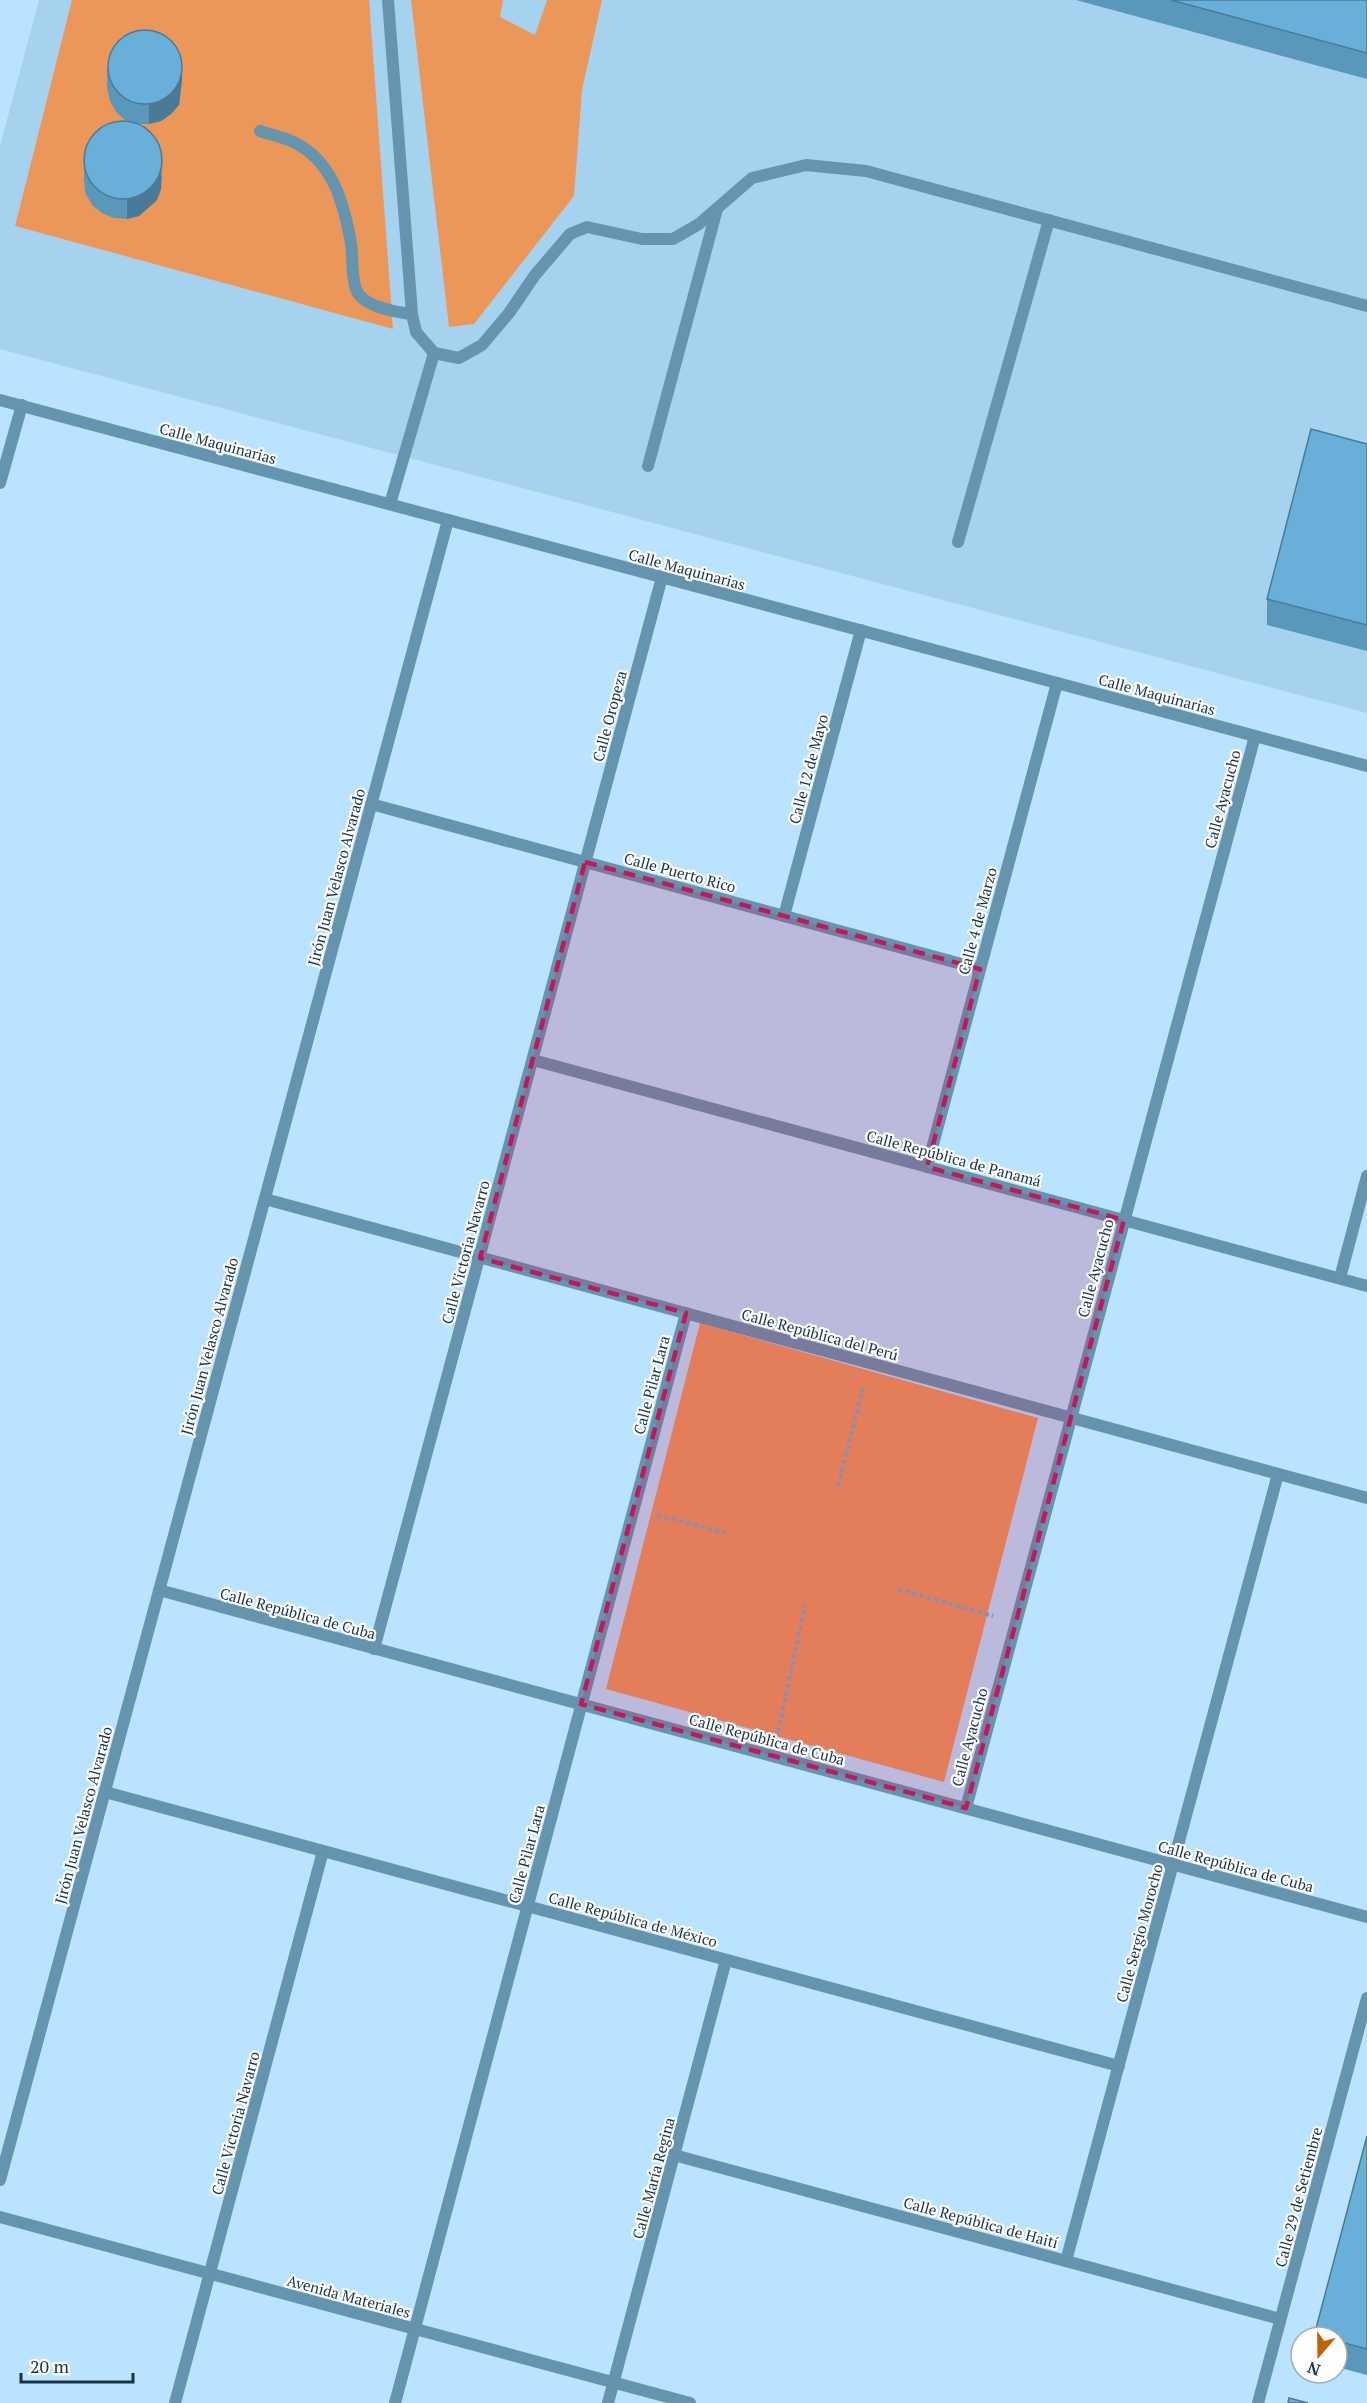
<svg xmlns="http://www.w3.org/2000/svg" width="1367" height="2403" viewBox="0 0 1367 2403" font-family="'PT Serif',serif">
<rect width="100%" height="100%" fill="#b9e3fe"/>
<polygon fill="#a5d3ef" points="39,0 1367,0 1367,713 0,349 0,146"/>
<g fill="#eb975a">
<polygon points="72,0 369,0 393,329 15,226"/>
<polygon points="411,0 503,0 500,17 535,35 547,0 602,0 582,90 574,196 474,324 449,327"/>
<polygon points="700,1323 1038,1418 944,1782 606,1689"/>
</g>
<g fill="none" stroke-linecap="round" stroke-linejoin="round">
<g stroke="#83a9c1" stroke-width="4" stroke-dasharray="4.5 3" stroke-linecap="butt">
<polyline points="838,1486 863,1388"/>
<polyline points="657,1515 726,1533"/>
<polyline points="898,1589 993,1616"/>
<polyline points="778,1732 805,1605"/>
</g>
<g stroke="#6594af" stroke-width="12">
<polyline points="388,0 412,314 416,332 434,353 459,358 482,345 509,313 535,275 570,234 587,227 642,239 673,239 699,224 752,178 806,165 866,171 1367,306"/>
<path d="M 260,131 C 272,135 288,138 299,145 C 334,165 344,205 351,243 C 353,257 351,275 356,289 C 362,307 396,312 412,314"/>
<polyline points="648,466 717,209"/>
<polyline points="0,483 22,405"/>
<polyline points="390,504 434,353"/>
<polyline points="958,542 1049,220"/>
</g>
<g stroke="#6594af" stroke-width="12">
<polyline points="371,804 980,969"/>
<polyline points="784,916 861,630"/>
<polyline points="533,1060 1367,1286"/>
<polyline points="927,1167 1057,683"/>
<polyline points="265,1199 1367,1498"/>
<polyline points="1340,1278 1367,1176"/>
<polyline points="159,1590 1367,1917"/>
<polyline points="374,1649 662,577"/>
<polyline points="105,1792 1119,2066"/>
<polyline points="966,1808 1255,736"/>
<polyline points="674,2155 1280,2319"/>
<polyline points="1066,2261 1278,1474"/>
<polyline points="175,2403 323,1851"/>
<polyline points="395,2403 686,1313"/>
<polyline points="608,2403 726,1960"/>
<polyline points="1258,2403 1367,1998"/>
</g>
<g stroke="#6594af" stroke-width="12">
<polyline points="0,400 1367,766"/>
<polyline points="0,2180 448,520"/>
<polyline points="0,2217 690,2403"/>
</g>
</g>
<g fill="#5997bb">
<polygon points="1076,0 1367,0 1367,79"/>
<polygon points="107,68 182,80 179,105 171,114 161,121 149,124 137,124 125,120 116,112 110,101 107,88"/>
<polygon points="84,159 162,176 161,189 157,200 139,216 127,219 114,218 102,213 92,205 85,192 84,179"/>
<polygon points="1367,444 1367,651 1267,625 1267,599"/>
<polygon points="1367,2136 1367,2375 1337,2367 1337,2337 1314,2337"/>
</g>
<g fill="#497b99">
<polygon points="182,60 182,80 179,105 171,114 161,121 149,124 149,104"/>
<polygon points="162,156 161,189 157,200 139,216 127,219 127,199"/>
</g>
<g fill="#68b0da" stroke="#497b99" stroke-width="1.5">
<polygon points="1171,0 1367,0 1367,53"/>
<circle cx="145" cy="67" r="37"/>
<circle cx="123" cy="160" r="39"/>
<polygon points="1311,429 1367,444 1367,625 1267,599"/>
<polygon points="1367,2136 1367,2349 1337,2341 1337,2337 1319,2337 1314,2336"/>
<polygon points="1289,2398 1308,2403 1288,2403"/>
</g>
<path fill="#c2185b" fill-opacity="0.2" stroke="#c2185b" stroke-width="4.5" stroke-dasharray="12 8" stroke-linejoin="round" d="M 585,862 L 980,969 L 927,1167 L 1124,1220 L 966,1808 L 581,1704 L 686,1313 L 480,1258 Z"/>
<g text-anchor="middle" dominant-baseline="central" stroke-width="4.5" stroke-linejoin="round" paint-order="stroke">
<g font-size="15" fill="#163445" stroke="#fefefe">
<text transform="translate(218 443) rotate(15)">Calle Maquinarias</text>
<text transform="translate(687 569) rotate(15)">Calle Maquinarias</text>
<text transform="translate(1157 694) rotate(15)">Calle Maquinarias</text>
<text transform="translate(609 716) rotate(-75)">Calle Oropeza</text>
<text transform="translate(808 769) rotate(-75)">Calle 12 de Mayo</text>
<text transform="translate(1222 799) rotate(-75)">Calle Ayacucho</text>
<text transform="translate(680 872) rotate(15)">Calle Puerto Rico</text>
<text transform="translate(336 877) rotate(-75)">Jirón Juan Velasco Alvarado</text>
<text transform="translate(977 921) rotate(-75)">Calle 4 de Marzo</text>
<text transform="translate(954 1158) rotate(15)">Calle República de Panamá</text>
<text transform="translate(465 1252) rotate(-75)">Calle Victoria Navarro</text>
<text transform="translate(1095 1268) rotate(-75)">Calle Ayacucho</text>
<text transform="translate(820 1334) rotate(15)">Calle República del Perú</text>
<text transform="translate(209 1346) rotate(-75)">Jirón Juan Velasco Alvarado</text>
<text transform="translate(651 1385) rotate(-75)">Calle Pilar Lara</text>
<text transform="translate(298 1613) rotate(15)">Calle República de Cuba</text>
<text transform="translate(969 1737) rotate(-75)">Calle Ayacucho</text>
<text transform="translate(767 1739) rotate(15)">Calle República de Cuba</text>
<text transform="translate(83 1815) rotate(-75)">Jirón Juan Velasco Alvarado</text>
<text transform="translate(526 1854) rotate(-75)">Calle Pilar Lara</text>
<text transform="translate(1236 1866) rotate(15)">Calle República de Cuba</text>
<text transform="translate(633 1919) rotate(15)">Calle República de México</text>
<text transform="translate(1139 1933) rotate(-75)">Calle Sergio Morocho</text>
<text transform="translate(235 2123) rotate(-75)">Calle Victoria Navarro</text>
<text transform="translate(653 2178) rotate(-75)">Calle María Regina</text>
<text transform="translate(1298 2197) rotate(-75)">Calle 29 de Setiembre</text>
<text transform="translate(981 2222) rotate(15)">Calle República de Haití</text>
<text transform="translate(349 2296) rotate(15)">Avenida Materiales</text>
</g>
</g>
<g transform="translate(1319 2355) rotate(200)"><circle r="28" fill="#fefefe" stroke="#a1adb4" stroke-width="1.5"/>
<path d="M0-4.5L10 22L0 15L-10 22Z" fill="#be6308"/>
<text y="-9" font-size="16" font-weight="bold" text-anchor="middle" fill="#163445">N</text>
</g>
<path d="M21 2373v9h112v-9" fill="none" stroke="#163445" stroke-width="3"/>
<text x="30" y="2373" font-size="18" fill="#163445" stroke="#fefefe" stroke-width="4.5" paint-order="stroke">20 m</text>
</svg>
